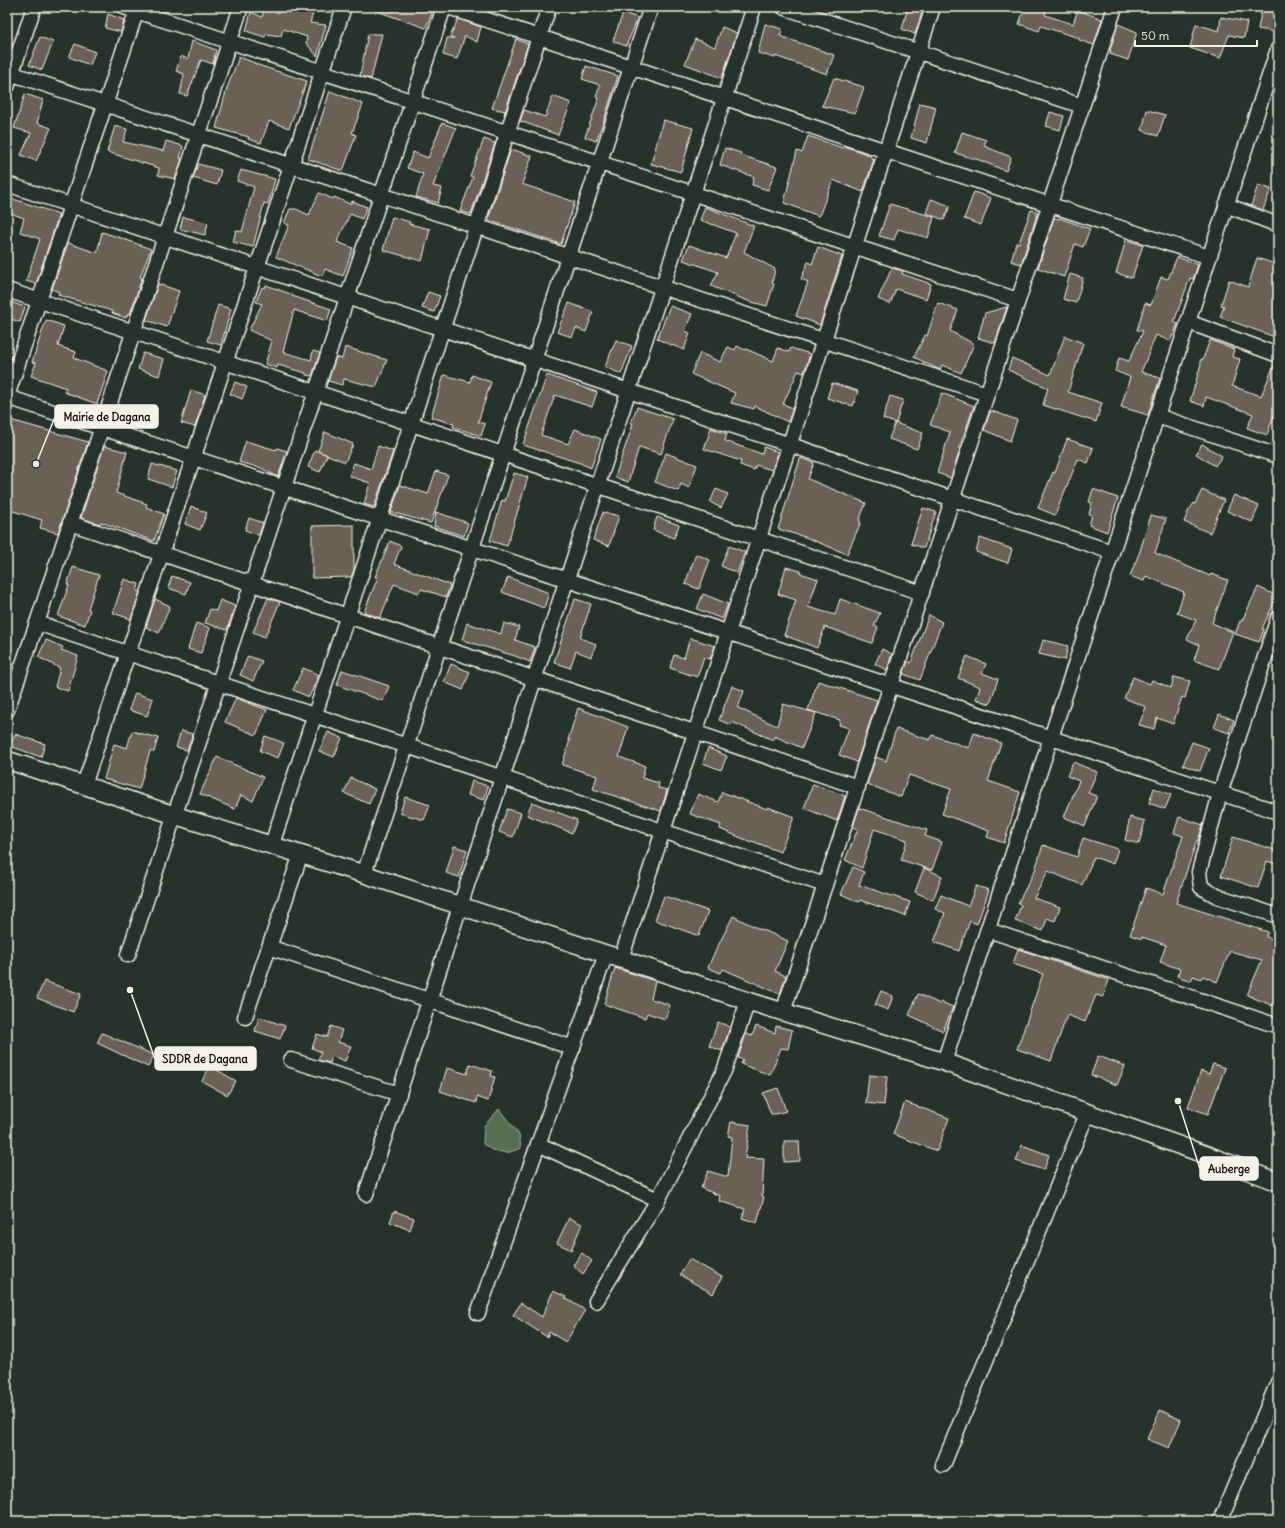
<svg xmlns="http://www.w3.org/2000/svg" width="1285" height="1528" viewBox="0 0 1285 1528" font-family="Delius,sans-serif">
<rect width="100%" height="100%" fill="#26332d"/>
<filter id="ink" filterUnits="userSpaceOnUse"><feTurbulence type="fractalNoise" baseFrequency=".025" numOctaves="2"/><feDisplacementMap in="SourceGraphic" scale="8" xChannelSelector="R" yChannelSelector="G"/><feConvolveMatrix kernelMatrix="1 2 1 2 8 2 1 2 1" color-interpolation-filters="sRGB"/></filter>
<g filter="url(#ink)">
<polygon fill="#596e51" stroke="#a6b09c" points="499,1109 519,1135 521,1148 507,1153 492,1150 483,1144 484,1126"/>
<g fill="#6a6055" stroke="#f4f1e8">
<polygon points="265,7 276,7 293,13 296,7 313,13 310,23 326,25 317,56 306,43 307,37 283,29 281,36 266,34 265,37 246,31 251,12 262,17"/>
<polygon points="371,7 418,7 432,13 426,28 371,9"/>
<polygon points="908,7 924,7 915,34 902,29"/>
<polygon points="1025,7 1047,7 1045,15 1073,24 1078,10 1102,19 1094,45 1079,40 1079,38 1041,26 1039,31 1019,24"/>
<polygon points="1262,7 1278,7 1278,19 1276,32 1258,29"/>
<polygon points="623,13 638,18 626,46 613,41"/>
<polygon points="108,14 124,20 121,32 105,28"/>
<polygon points="1221,17 1247,22 1244,38 1229,35 1220,58 1190,48 1196,24 1219,31"/>
<polygon points="458,19 481,27 477,42 465,36 457,59 443,55 447,38 454,38 450,37"/>
<polygon points="765,24 782,29 780,36 834,55 827,74 775,56 775,58 758,53"/>
<polygon points="1118,24 1137,32 1128,60 1110,54 1111,51 1110,50"/>
<polygon points="722,27 737,33 722,78 685,64 695,39 715,47"/>
<polygon points="368,34 382,34 371,79 360,76"/>
<polygon points="40,37 53,42 42,70 29,65"/>
<polygon points="516,39 528,44 504,115 505,111 492,108"/>
<polygon points="192,41 216,50 213,64 201,60 187,96 180,94 184,74 176,71 181,56 188,59"/>
<polygon points="75,44 95,52 90,65 69,57"/>
<polygon points="239,57 255,63 255,64 307,81 289,128 269,121 261,143 248,139 249,137 216,128 227,88"/>
<polygon points="586,66 618,76 604,120 596,141 585,137 599,98 596,97 600,85 582,79"/>
<polygon points="834,78 864,87 855,113 822,106"/>
<polygon points="330,91 363,104 352,133 356,135 343,171 308,159"/>
<polygon points="25,94 43,100 37,123 51,128 36,161 21,155 31,133 14,128"/>
<polygon points="553,96 571,103 558,135 520,121 524,110 545,117"/>
<polygon points="920,103 936,107 927,143 911,138"/>
<polygon points="1147,110 1165,115 1158,136 1142,130"/>
<polygon points="1050,112 1064,116 1060,130 1046,126"/>
<polygon points="663,120 693,128 681,172 651,164"/>
<polygon points="442,123 456,128 433,186 442,188 438,203 416,197 423,174 407,168 413,152 428,158"/>
<polygon points="115,126 127,129 123,142 163,151 166,141 183,146 180,158 182,159 175,179 158,175 159,168 107,152"/>
<polygon points="962,132 986,140 984,146 1011,157 1006,171 979,160 955,153"/>
<polygon points="808,136 843,148 844,146 858,151 871,156 871,158 874,159 863,192 833,180 819,216 784,203 797,151 802,153"/>
<polygon points="484,139 495,143 471,214 460,211 473,177 470,176"/>
<polygon points="725,148 741,153 740,155 777,167 768,190 752,185 754,177 720,165"/>
<polygon points="511,149 532,156 522,184 575,202 561,244 488,220"/>
<polygon points="198,164 221,170 217,185 193,178"/>
<polygon points="241,170 275,179 268,204 264,203 253,247 233,242 236,230 242,232 254,187 237,181"/>
<polygon points="1258,185 1271,189 1263,210 1251,206"/>
<polygon points="974,192 991,198 981,225 964,219"/>
<polygon points="319,193 333,199 334,197 350,204 352,201 367,207 362,219 350,214 337,242 353,248 343,276 325,269 322,276 276,257 289,225 284,223 290,209 296,209 309,215"/>
<polygon points="10,198 59,214 36,284 26,281 40,239 20,232 24,218 7,212"/>
<polygon points="931,199 950,206 944,220 926,213"/>
<polygon points="890,204 934,217 928,238 898,229 894,240 879,236"/>
<polygon points="705,207 754,226 744,252 775,269 772,283 774,284 767,306 748,301 711,286 718,272 683,260 689,245 726,258 736,233 700,220"/>
<polygon points="1031,210 1038,212 1021,264 1011,261 1016,243 1019,243"/>
<polygon points="183,217 208,223 205,235 180,229"/>
<polygon points="392,217 410,222 409,224 430,229 422,261 383,250"/>
<polygon points="1054,218 1059,219 1059,218 1090,229 1083,247 1075,244 1064,277 1038,268"/>
<polygon points="102,232 121,238 151,249 140,277 142,278 130,314 128,313 126,318 112,313 112,311 58,295 59,292 52,289 68,243 97,253"/>
<polygon points="1126,240 1143,245 1132,278 1116,273"/>
<polygon points="818,247 842,256 820,325 796,316 808,282 801,279 808,262 812,264"/>
<polygon points="1177,257 1198,265 1193,279 1190,278 1174,322 1178,324 1170,341 1156,335 1141,372 1160,378 1148,415 1121,407 1130,377 1115,371 1119,358 1129,361 1143,331 1137,330 1145,303 1151,305 1161,277 1168,279"/>
<polygon points="1257,258 1278,265 1278,337 1272,335 1272,336 1220,317 1224,306 1221,305 1229,280 1248,287"/>
<polygon points="892,268 903,271 902,274 931,284 926,299 896,289 890,304 878,299"/>
<polygon points="1070,274 1083,278 1076,303 1063,299"/>
<polygon points="158,284 179,291 167,327 146,320"/>
<polygon points="266,285 293,295 292,296 331,309 327,321 294,310 283,352 311,360 313,351 320,353 312,376 306,375 306,373 278,365 277,368 265,364 272,341 249,330 262,304 256,302 262,287 265,288"/>
<polygon points="428,292 440,296 434,312 422,308"/>
<polygon points="7,301 25,307 20,322 7,318"/>
<polygon points="569,303 593,312 586,332 576,328 572,337 557,332"/>
<polygon points="938,303 958,310 950,331 974,344 961,373 942,365 940,370 914,357 925,335 927,336"/>
<polygon points="218,305 231,309 221,345 207,341"/>
<polygon points="670,306 692,314 685,331 690,333 684,350 657,339"/>
<polygon points="1007,307 995,343 978,338 985,313"/>
<polygon points="46,320 64,326 58,346 76,352 74,358 108,371 97,404 64,392 66,388 31,376 36,363 32,362"/>
<polygon points="1065,336 1083,343 1068,392 1102,403 1096,422 1043,405 1048,388 1008,370 1012,358 1050,375"/>
<polygon points="616,340 632,346 621,374 605,367"/>
<polygon points="1210,340 1234,349 1232,357 1240,359 1232,386 1261,396 1275,363 1278,363 1278,417 1274,415 1267,435 1247,428 1253,414 1206,397 1204,406 1190,401 1201,364 1200,360 1203,359"/>
<polygon points="737,346 745,350 746,349 773,361 778,348 789,352 791,348 810,354 804,373 798,371 783,404 793,408 788,422 755,406 754,409 731,403 735,393 691,374 700,353 720,362 728,347 735,350"/>
<polygon points="345,347 387,360 376,387 344,379 342,385 328,381 336,357 342,359"/>
<polygon points="143,353 164,359 159,376 138,369"/>
<polygon points="444,375 470,382 472,375 491,382 478,422 485,424 481,436 453,427 454,424 431,417"/>
<polygon points="547,375 597,392 592,407 555,395 541,435 568,444 575,429 601,439 591,468 580,463 523,445"/>
<polygon points="235,382 247,387 242,399 230,394"/>
<polygon points="832,383 858,391 853,406 827,398"/>
<polygon points="191,390 205,395 195,427 181,423"/>
<polygon points="942,393 974,406 959,449 960,450 951,478 937,473 950,432 930,425"/>
<polygon points="890,396 903,400 896,423 883,419"/>
<polygon points="637,407 673,419 661,454 639,447 628,482 615,477 633,424 631,423"/>
<polygon points="992,411 1017,420 1010,441 984,430 990,412"/>
<polygon points="7,419 88,442 58,533 40,528 42,520 7,509"/>
<polygon points="895,423 923,433 917,449 889,439"/>
<polygon points="711,428 727,434 725,441 762,454 764,447 778,452 772,470 756,465 754,470 740,465 741,461 704,449"/>
<polygon points="325,432 353,444 345,462 318,451"/>
<polygon points="1067,439 1093,448 1088,463 1078,459 1055,515 1038,508 1053,472 1055,473"/>
<polygon points="246,441 276,450 277,448 287,451 278,477 261,468 239,462"/>
<polygon points="1202,444 1222,456 1215,466 1196,454"/>
<polygon points="104,446 127,452 116,493 147,504 146,507 164,514 154,541 101,522 100,524 81,518"/>
<polygon points="378,446 393,451 374,507 364,504 370,483 349,476 354,463 371,469"/>
<polygon points="315,450 327,455 320,472 308,467"/>
<polygon points="666,453 697,465 689,488 681,484 678,491 655,482"/>
<polygon points="801,458 814,463 808,479 866,503 859,521 861,522 847,554 805,537 778,529 800,459"/>
<polygon points="152,464 177,471 172,487 148,479"/>
<polygon points="436,471 448,475 431,523 391,512 400,485 428,494"/>
<polygon points="514,473 528,477 507,546 490,541 502,500 505,501"/>
<polygon points="716,489 728,494 721,508 710,502"/>
<polygon points="1093,489 1118,498 1107,532 1089,525 1092,515 1089,514 1092,503 1089,502"/>
<polygon points="1202,490 1224,500 1210,533 1184,522 1189,510 1194,503 1195,504"/>
<polygon points="1234,495 1259,506 1252,522 1227,511"/>
<polygon points="191,506 207,513 200,530 185,524"/>
<polygon points="923,508 936,512 924,548 911,544"/>
<polygon points="436,512 468,523 464,536 434,526"/>
<polygon points="603,512 619,516 609,546 593,540"/>
<polygon points="1151,515 1166,519 1155,553 1210,576 1211,574 1228,580 1212,623 1233,632 1219,669 1194,660 1199,645 1187,639 1196,620 1177,613 1184,592 1146,576 1144,581 1130,576 1140,551"/>
<polygon points="657,517 679,525 674,538 653,530"/>
<polygon points="249,518 263,523 259,535 245,530"/>
<polygon points="354,525 354,570 351,577 312,578 312,526"/>
<polygon points="980,538 1012,549 1008,563 976,552"/>
<polygon points="390,541 401,546 394,564 450,585 446,597 421,589 419,593 394,584 380,618 364,612 378,577 375,577"/>
<polygon points="729,546 745,552 737,573 721,566"/>
<polygon points="696,554 710,560 699,589 685,584"/>
<polygon points="73,567 99,575 88,609 90,610 85,625 58,616 69,585 67,585"/>
<polygon points="786,567 801,571 800,573 818,579 808,607 835,615 840,599 880,613 874,626 878,627 872,643 825,627 817,648 784,635 796,600 778,594"/>
<polygon points="172,576 190,582 186,594 168,588"/>
<polygon points="508,577 549,593 544,608 502,592"/>
<polygon points="124,579 139,584 137,591 140,592 131,619 113,613"/>
<polygon points="1258,587 1277,596 1262,629 1264,629 1259,642 1235,634 1240,621 1242,621"/>
<polygon points="703,594 728,604 722,619 697,609"/>
<polygon points="268,598 280,602 265,637 253,632"/>
<polygon points="155,599 170,606 159,633 146,627"/>
<polygon points="575,599 591,604 580,638 596,644 591,657 576,651 570,668 554,662"/>
<polygon points="220,600 235,606 227,630 205,623 210,609 216,611"/>
<polygon points="929,615 942,622 920,680 903,674 908,661 911,663"/>
<polygon points="196,623 210,628 201,653 188,649"/>
<polygon points="467,623 501,634 504,623 519,627 515,640 535,647 530,662 515,656 462,640"/>
<polygon points="690,638 715,646 710,659 704,657 697,677 670,668 674,655 684,658"/>
<polygon points="46,640 63,647 61,650 78,656 68,691 55,687 60,668 38,657"/>
<polygon points="1043,640 1068,646 1065,660 1039,654"/>
<polygon points="882,649 892,654 887,670 875,664"/>
<polygon points="248,656 262,661 253,681 240,675"/>
<polygon points="967,656 986,664 982,673 998,679 990,704 976,699 980,687 958,678"/>
<polygon points="451,664 470,672 463,690 444,682"/>
<polygon points="303,668 319,675 309,697 293,690"/>
<polygon points="342,670 389,686 383,701 337,685"/>
<polygon points="1133,677 1150,684 1152,680 1171,688 1174,677 1190,681 1185,698 1182,697 1173,724 1157,718 1154,729 1139,725 1146,707 1124,698"/>
<polygon points="818,681 877,700 857,762 839,755 849,728 839,725 840,720 808,710"/>
<polygon points="732,686 744,691 738,708 777,726 783,704 816,713 802,748 774,736 773,740 732,722 731,725 719,720"/>
<polygon points="135,693 153,699 147,716 129,710"/>
<polygon points="236,698 267,710 256,735 225,722"/>
<polygon points="578,708 628,727 619,757 645,766 642,778 659,783 658,788 667,790 661,811 593,789 597,776 562,765 570,740 568,740"/>
<polygon points="1219,714 1234,720 1229,733 1214,728"/>
<polygon points="896,729 930,740 932,735 969,748 974,733 1001,743 988,781 1020,792 1004,843 987,837 989,831 942,814 951,789 909,775 901,797 867,784 876,757 886,761"/>
<polygon points="132,731 158,738 154,752 150,751 139,789 104,779 114,744 127,748"/>
<polygon points="181,731 193,734 187,750 176,747"/>
<polygon points="328,732 342,738 334,757 319,751"/>
<polygon points="15,734 45,744 41,757 10,746"/>
<polygon points="265,736 284,743 278,758 260,751"/>
<polygon points="1192,742 1209,748 1200,771 1183,765"/>
<polygon points="708,748 727,756 721,770 703,763"/>
<polygon points="217,757 263,777 253,801 241,795 235,809 200,794"/>
<polygon points="1073,762 1097,772 1088,793 1097,796 1085,826 1064,817 1079,781 1067,776"/>
<polygon points="351,778 375,789 369,804 344,793"/>
<polygon points="472,781 488,786 484,800 468,795"/>
<polygon points="813,784 845,796 837,821 804,808"/>
<polygon points="1154,788 1171,795 1165,809 1149,803"/>
<polygon points="722,792 767,809 768,807 794,817 780,852 752,841 751,842 720,829 721,825 690,814 698,794 718,802"/>
<polygon points="405,797 430,805 424,820 400,813"/>
<polygon points="532,802 577,820 572,833 527,815"/>
<polygon points="859,808 927,830 925,836 942,842 932,870 901,860 907,840 874,829 862,868 845,860 858,829 853,827"/>
<polygon points="507,809 521,813 513,837 499,832"/>
<polygon points="1130,817 1145,821 1139,844 1125,840"/>
<polygon points="1179,817 1203,825 1198,841 1197,840 1176,903 1268,932 1266,937 1278,941 1278,1008 1247,995 1262,960 1230,951 1217,982 1203,976 1201,979 1193,976 1191,981 1177,976 1180,969 1160,962 1166,945 1142,937 1142,939 1130,935 1146,888 1163,894 1183,836 1174,833"/>
<polygon points="1233,837 1278,851 1278,865 1267,861 1258,888 1221,876"/>
<polygon points="1083,838 1118,849 1113,864 1094,857 1082,885 1048,871 1034,898 1060,907 1055,921 1047,918 1043,931 1015,921 1021,905 1018,903 1035,870 1043,845 1077,857"/>
<polygon points="454,846 467,850 459,877 446,873"/>
<polygon points="853,867 864,872 859,885 910,902 905,916 860,900 859,902 841,894"/>
<polygon points="924,868 942,876 933,900 915,892"/>
<polygon points="976,886 989,890 977,924 970,921 959,951 934,942 945,913 935,909 941,895 968,906"/>
<polygon points="664,896 708,911 699,936 655,920"/>
<polygon points="733,916 761,930 761,929 788,941 775,971 786,976 780,994 723,969 721,973 708,968 712,958"/>
<polygon points="1018,949 1109,980 1103,997 1096,995 1085,1022 1067,1015 1051,1061 1017,1049 1043,974 1013,964"/>
<polygon points="615,968 655,981 651,999 670,1005 665,1019 647,1013 645,1018 604,1004"/>
<polygon points="44,981 81,994 73,1012 37,998"/>
<polygon points="881,991 893,996 888,1010 875,1005"/>
<polygon points="918,994 940,1004 941,1002 953,1007 943,1031 909,1015"/>
<polygon points="259,1017 285,1026 280,1039 255,1031"/>
<polygon points="718,1022 730,1027 722,1051 709,1046"/>
<polygon points="331,1026 342,1030 338,1042 351,1046 345,1061 332,1056 330,1063 318,1060 321,1052 312,1048 317,1034 327,1037"/>
<polygon points="756,1026 775,1033 776,1026 792,1030 788,1049 781,1048 770,1075 741,1064 743,1060 738,1058 746,1034 752,1036"/>
<polygon points="102,1033 154,1055 148,1067 97,1043"/>
<polygon points="1098,1056 1125,1066 1117,1085 1091,1075"/>
<polygon points="470,1064 492,1071 491,1076 495,1077 488,1101 477,1097 476,1103 440,1091 447,1068 467,1074"/>
<polygon points="1213,1064 1225,1068 1208,1114 1188,1107 1201,1071 1209,1074"/>
<polygon points="210,1066 236,1081 227,1095 202,1081"/>
<polygon points="869,1075 887,1077 884,1105 866,1103"/>
<polygon points="778,1088 786,1111 776,1114 771,1114 763,1093"/>
<polygon points="905,1102 949,1118 937,1151 893,1134"/>
<polygon points="731,1122 750,1125 745,1158 764,1159 762,1196 764,1197 757,1223 742,1218 745,1209 719,1201 720,1196 701,1188 708,1171 728,1177 732,1137 728,1136"/>
<polygon points="784,1141 799,1141 800,1161 784,1162"/>
<polygon points="1022,1145 1049,1155 1044,1170 1016,1161"/>
<polygon points="394,1211 414,1218 410,1230 390,1222"/>
<polygon points="569,1218 582,1224 571,1250 557,1243"/>
<polygon points="582,1253 592,1261 583,1274 573,1265"/>
<polygon points="689,1259 722,1277 713,1294 680,1275"/>
<polygon points="553,1291 566,1297 565,1298 585,1310 566,1342 549,1332 547,1337 513,1315 521,1303 542,1317"/>
<polygon points="1160,1410 1181,1420 1169,1448 1147,1439"/>
</g>
<g fill="none" stroke-linecap="round" stroke-linejoin="round">
<defs>
<g id="minor">
<polyline points="124,7 1018,300"/>
<polyline points="448,7 1209,257"/>
<polyline points="783,7 1082,106"/>
<polyline points="7,72 987,394"/>
<polyline points="7,87 34,7"/>
<polyline points="7,184 1112,552"/>
<polyline points="1226,205 1278,225"/>
<polyline points="7,290 922,593"/>
<polyline points="1188,322 1278,355"/>
<polyline points="7,396 138,7"/>
<polyline points="7,397 1278,812"/>
<polyline points="1157,416 1278,456"/>
<polyline points="70,523 858,787"/>
<polyline points="1278,618 1220,793 1199,872 1201,887 1217,896 1278,916"/>
<polyline points="37,623 825,885"/>
<polyline points="7,710 37,623 241,7"/>
<polyline points="84,785 344,7"/>
<polyline points="272,844 549,7"/>
<polyline points="364,874 651,7"/>
<polyline points="988,930 1278,1026"/>
<polyline points="269,947 573,1048"/>
<polyline points="128,955 444,7"/>
<polyline points="621,959 933,7"/>
<polyline points="783,1012 1115,7"/>
<polyline points="245,1017 301,854"/>
<polyline points="291,1060 399,1094"/>
<polyline points="944,1062 1278,49"/>
<polyline points="538,1144 658,1200"/>
<polyline points="366,1194 754,7"/>
<polyline points="596,1301 658,1200 724,1071 748,1001"/>
<polyline points="478,1313 606,954"/>
<polyline points="943,1465 1087,1114"/>
<polyline points="1220,1521 1278,1382"/>
</g>
<polyline id="tertiary" points="7,760 174,815 364,874 748,1001 944,1062 1215,1158 1278,1182"/>
</defs>
<use href="#minor" stroke="#f4f1e8" stroke-width="17"/>
<use href="#tertiary" stroke="#f4f1e8" stroke-width="20"/>
<use href="#minor" stroke="#26332d" stroke-width="14"/>
<use href="#tertiary" stroke="#26332d" stroke-width="17"/>
</g>
</g>
<path fill="none" stroke="#f4f1e8" stroke-width="1.5" d="M36 464L55 417M130 990L155 1059M1178 1101L1200 1169"/>
<g fill="#f4f1e8" stroke="#26332d" stroke-width="1.5">
<circle cx="36" cy="464" r="4"/>
<circle cx="130" cy="990" r="4"/>
<circle cx="1178" cy="1101" r="4"/>
</g>
<g fill="#f4f1e8" stroke="#f4f1e8" stroke-width="1.5">
<rect x="55" y="405" width="103" height="23" rx="4"/>
<rect x="155" y="1047" width="101" height="23" rx="4"/>
<rect x="1200" y="1157" width="58" height="23" rx="4"/>
</g>
<g font-size="11" text-anchor="middle" font-weight="bold" fill="#111">
<text x="107" y="421">Mairie de Dagana</text>
<text x="205" y="1063">SDDR de Dagana</text>
<text x="1229" y="1173">Auberge</text>
</g>
<rect width="1285" height="1528" fill="none" stroke="#26332d" stroke-width="24"/>
<rect x="12" y="12" width="1261" height="1504" fill="none" stroke="#f4f1e8" stroke-width="1.5" filter="url(#ink)"/>
<path d="M1135 40v6h122v-6" fill="none" stroke="#f4f1e8" stroke-width="2"/>
<text x="1141" y="40" font-size="12" fill="#f4f1e8" stroke="#26332d" stroke-width="3" paint-order="stroke">50 m</text>
</svg>
